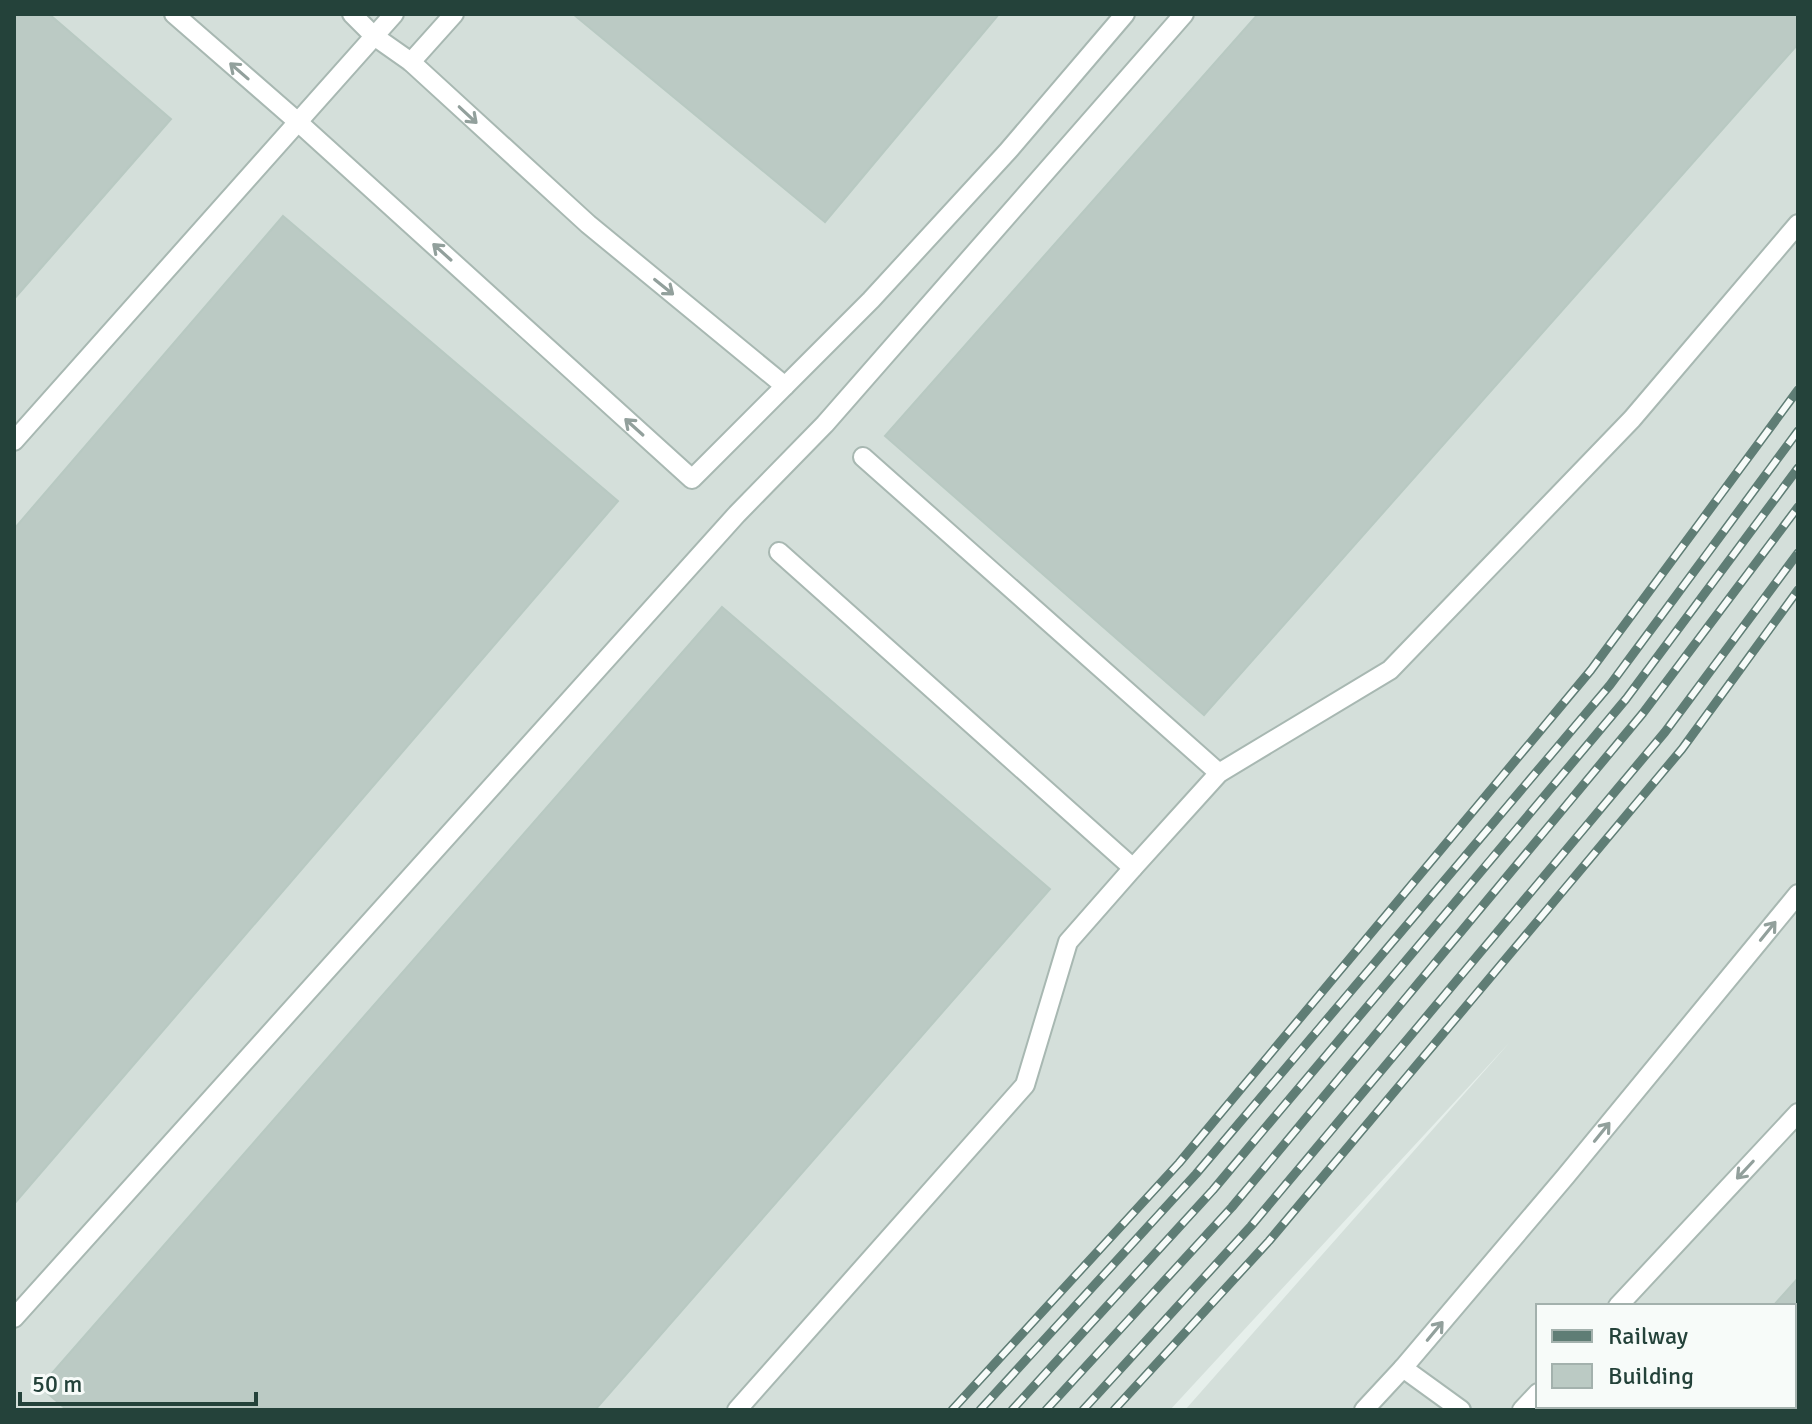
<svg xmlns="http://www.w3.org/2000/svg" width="1812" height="1424" viewBox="0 0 1812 1424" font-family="Signika,sans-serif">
<rect width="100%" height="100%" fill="#e6efeb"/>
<path fill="#d4dfda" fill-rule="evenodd" d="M 14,14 L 1798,14 L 1798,1410 L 1185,1410 L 1510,1042 L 1170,1410 L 14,1410 ZM 1538,1306 L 1794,1306 L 1794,1406 L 1538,1406 Z"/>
<g fill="#bbcac4" stroke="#b8c9c2" stroke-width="2">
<polygon points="14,14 49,14 171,119 14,299"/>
<polygon points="573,14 999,14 825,222"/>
<polygon points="1258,14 1798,14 1798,44 1204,715 885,436"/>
<polygon points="283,216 618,501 14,1204 14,529"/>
<polygon points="722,607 1050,889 595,1410 67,1410 40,1387"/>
<polygon points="1798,1278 1798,1410 1751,1410 1747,1406 1794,1406 1794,1306 1773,1306"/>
</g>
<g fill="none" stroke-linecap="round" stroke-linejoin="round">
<defs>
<g id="lane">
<polyline points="174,14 298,122 692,479 785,386 588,224 411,62 374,36 352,14"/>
<polyline points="411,62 454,14"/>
<polyline points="785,386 871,300 1008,151 1125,14"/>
<polyline points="14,441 394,14"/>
<polyline points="863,457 1219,773"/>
<polyline points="779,552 1133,868"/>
<polyline points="1618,1306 1798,1113"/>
<polyline points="14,1318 737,514 825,424 1184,14"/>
<polyline points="1403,1368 1461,1410"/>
<polyline points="737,1410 1025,1085 1068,942 1133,868 1219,773 1390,670 1632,419 1798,224"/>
<polyline points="1364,1410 1403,1368 1565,1177 1798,894"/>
<polyline points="1522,1410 1538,1393"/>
</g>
</defs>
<use href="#lane" stroke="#a8b8b2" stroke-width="22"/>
<use href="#lane" stroke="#fff" stroke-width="18"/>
<defs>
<g id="rail">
<polyline points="952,1410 1179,1163 1591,670 1798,390"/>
<polyline points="980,1410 1196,1174 1610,685 1798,431"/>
<polyline points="1012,1410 1213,1190 1626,699 1798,468"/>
<polyline points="1046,1410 1232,1207 1643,713 1798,507"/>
<polyline points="1083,1410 1251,1226 1665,732 1798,553"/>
<polyline points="1114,1410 1269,1241 1682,749 1798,590"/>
</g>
</defs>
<use href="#rail" stroke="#5f7d75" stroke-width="9"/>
<use href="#rail" stroke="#f7fbf9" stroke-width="6" stroke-dasharray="18" stroke-linecap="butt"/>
</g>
<defs><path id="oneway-shaft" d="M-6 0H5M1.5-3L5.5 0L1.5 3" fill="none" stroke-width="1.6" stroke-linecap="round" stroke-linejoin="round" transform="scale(2)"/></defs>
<g stroke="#92a09c">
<use href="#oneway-shaft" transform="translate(239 71) rotate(-139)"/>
<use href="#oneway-shaft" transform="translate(468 115) rotate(43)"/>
<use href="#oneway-shaft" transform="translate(442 252) rotate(-138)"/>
<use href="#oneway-shaft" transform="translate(664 287) rotate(39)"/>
<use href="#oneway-shaft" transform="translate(634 427) rotate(-138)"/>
<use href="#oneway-shaft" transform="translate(1768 931) rotate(-51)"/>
<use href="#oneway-shaft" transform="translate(1602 1132) rotate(-51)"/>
<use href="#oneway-shaft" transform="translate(1745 1170) rotate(133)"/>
<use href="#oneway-shaft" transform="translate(1435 1331) rotate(-50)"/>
</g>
<rect width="1812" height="1424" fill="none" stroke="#24423a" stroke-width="32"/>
<rect x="1536" y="1304" width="260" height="104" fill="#f7fbf9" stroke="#a3b1ad" stroke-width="2"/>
<rect x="1552" y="1330" width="40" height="12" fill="#5f7d75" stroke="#a3b1ad" stroke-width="2"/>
<text x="1608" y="1344" font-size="24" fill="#24423a">Railway</text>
<rect x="1552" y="1364" width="40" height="24" fill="#bbcac4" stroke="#a3b1ad" stroke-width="2"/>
<text x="1608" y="1384" font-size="24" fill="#24423a">Building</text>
<path d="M20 1392v12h236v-12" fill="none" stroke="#24423a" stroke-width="4"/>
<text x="32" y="1392" font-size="24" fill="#24423a" stroke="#f7fbf9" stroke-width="6" paint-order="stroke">50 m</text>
</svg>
